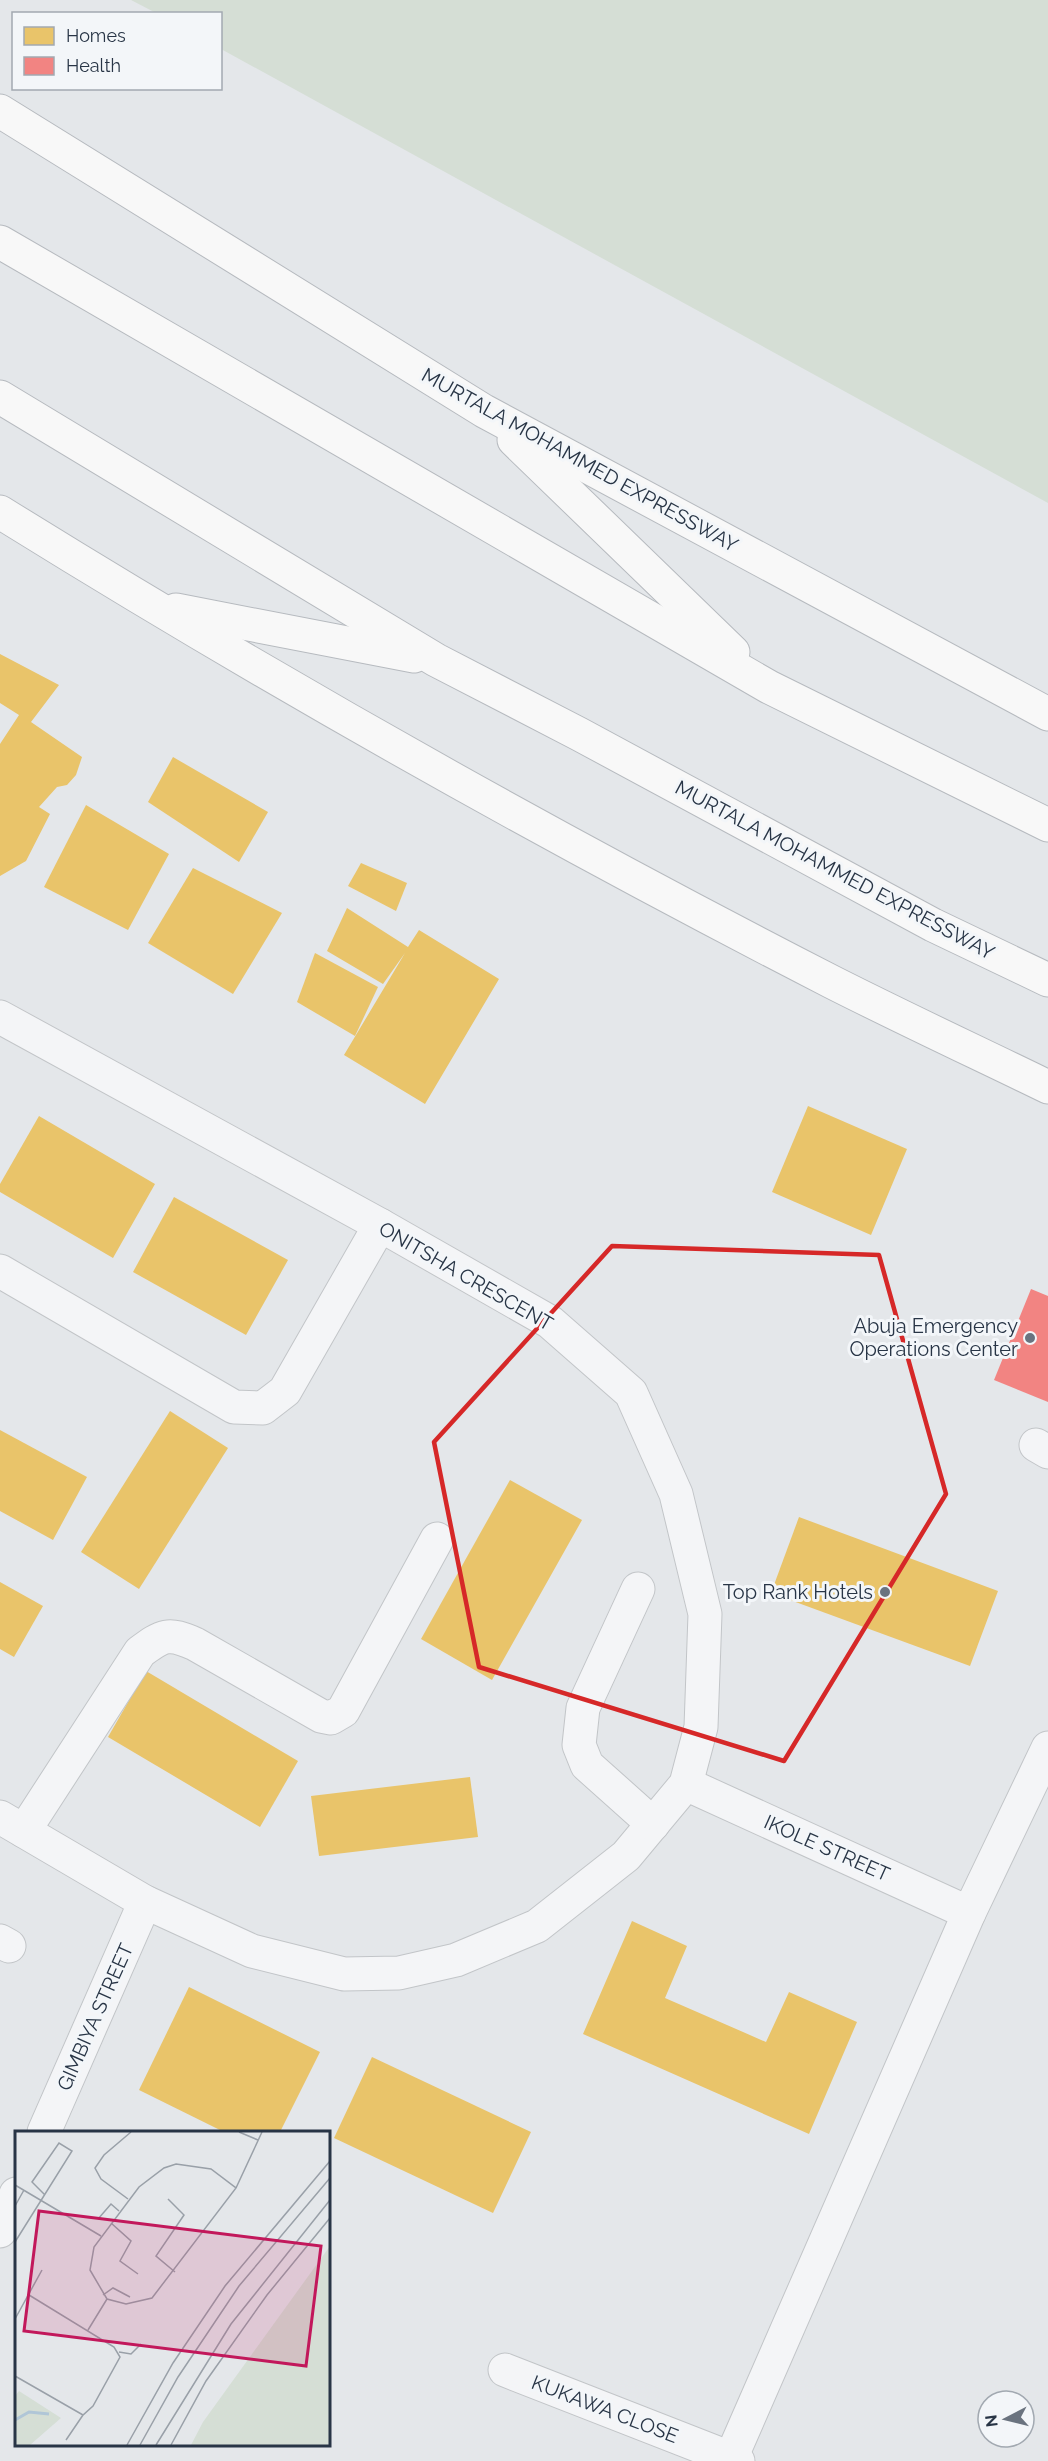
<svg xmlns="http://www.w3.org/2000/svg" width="1048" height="2461" viewBox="0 0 1048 2461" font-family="Raleway,sans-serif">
<rect width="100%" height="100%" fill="#e4e7ea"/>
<polygon fill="#d5ded5" points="131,0 1048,0 1048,503 221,49 220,14 156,13"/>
<g fill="#e9c46a">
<polygon points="0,654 59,685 31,722 82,757 76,775 67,785 57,787 39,807 50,814 26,861 0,876 0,744 19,715 0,703"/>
<polygon points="173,757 268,812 239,862 148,802"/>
<polygon points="86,805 169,854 128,930 44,887"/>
<polygon points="361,863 407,883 396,911 348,886"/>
<polygon points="193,868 282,913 233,994 148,943"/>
<polygon points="347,908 408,947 419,930 499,979 425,1104 344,1055 405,953 383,984 327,951"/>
<polygon points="315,953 378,987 355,1036 297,1002"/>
<polygon points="808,1106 907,1149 871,1235 772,1192"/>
<polygon points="39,1116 155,1184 113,1258 0,1192 0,1184"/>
<polygon points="174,1197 288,1260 246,1335 133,1272"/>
<polygon points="170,1411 228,1448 139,1589 81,1552"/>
<polygon points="0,1430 87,1477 53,1540 0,1511"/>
<polygon points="510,1480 582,1520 492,1680 421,1639"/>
<polygon points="799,1517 998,1591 970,1666 771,1593"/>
<polygon points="0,1582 43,1606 14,1657 0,1649"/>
<polygon points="146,1671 298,1761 260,1827 108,1737"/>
<polygon points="470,1777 478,1837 319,1856 311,1796"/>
<polygon points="632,1921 687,1946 665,1998 766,2042 789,1992 857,2022 809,2134 583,2034"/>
<polygon points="189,1987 320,2052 280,2132 224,2132 139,2090"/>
<polygon points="372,2057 531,2132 493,2213 334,2138"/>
</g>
<polygon fill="#f28482" points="1031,1289 1048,1296 1048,1402 994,1380"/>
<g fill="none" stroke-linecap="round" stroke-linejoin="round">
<defs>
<g id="minor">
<polyline points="0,1017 380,1225 550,1322 631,1393 676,1494 705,1614 701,1727 686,1784 626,1856 537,1926 456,1960 399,1973 344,1974 252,1951 145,1902 0,1817"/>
<polyline points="0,1271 234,1407 263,1408 285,1391 380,1225"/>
<polyline points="1036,1445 1048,1452"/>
<polyline points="638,1589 583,1708 579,1745 587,1765 653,1824"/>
<polyline points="686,1784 969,1913"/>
<path d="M 24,1831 L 140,1652 C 163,1635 168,1632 195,1644 L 321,1716 L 331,1718 L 343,1711 L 437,1539"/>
<polyline points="0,1941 9,1946"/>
<polyline points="44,2132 145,1902"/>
<polyline points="0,2231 16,2194"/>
<polyline points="505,2370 738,2461"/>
<polyline points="731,2458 969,1913 1048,1748"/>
</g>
<g id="highway">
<polyline points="0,111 484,411 1048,714"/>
<polyline points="0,242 769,687 1048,825"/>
<polyline points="0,397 436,660 579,734 933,925 1048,980"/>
<polyline points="514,440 733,652"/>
<path d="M 0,512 C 270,680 548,836 832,982 C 903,1018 976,1052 1048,1087"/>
<polyline points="176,610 414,656"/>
</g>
</defs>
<use href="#minor" stroke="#c2c5c8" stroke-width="35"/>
<use href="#highway" stroke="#b6babf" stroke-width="35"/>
<use href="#minor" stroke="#f4f5f7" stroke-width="33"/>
<use href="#highway" stroke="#f8f8f8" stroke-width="33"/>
</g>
<path fill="none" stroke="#d62828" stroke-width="4.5" stroke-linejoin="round" d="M 612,1246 L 879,1255 L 946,1494 L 784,1761 L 479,1667 L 434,1442 Z"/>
<g fill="#6a737f" stroke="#f3f6f9" stroke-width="2">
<circle cx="1030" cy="1338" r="6"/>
<circle cx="885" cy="1592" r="6"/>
</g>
<g text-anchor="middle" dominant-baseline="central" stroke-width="6" stroke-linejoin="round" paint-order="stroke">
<g font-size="20" fill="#283546" stroke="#f3f6f9">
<text transform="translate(580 460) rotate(29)">MURTALA MOHAMMED EXPRESSWAY</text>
<text transform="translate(835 870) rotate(28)">MURTALA MOHAMMED EXPRESSWAY</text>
<text transform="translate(466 1276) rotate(30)">ONITSHA CRESCENT</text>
<text transform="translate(827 1848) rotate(24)">IKOLE STREET</text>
<text transform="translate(95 2017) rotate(-66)">GIMBIYA STREET</text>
<text transform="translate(605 2409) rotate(21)">KUKAWA CLOSE</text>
</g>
<g font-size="20" fill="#283546" stroke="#f3f6f9" text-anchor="end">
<text x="1018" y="1326">Abuja Emergency<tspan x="1018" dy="23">Operations Center</tspan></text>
<text x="873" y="1592">Top Rank Hotels</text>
</g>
</g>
<g transform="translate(15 2131)">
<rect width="315" height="315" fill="#e4e7ea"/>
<path d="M 315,115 L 315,314 L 176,314 L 188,291 ZM 4,260 L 46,287 L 15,314 L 0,314 L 0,265 Z" fill="#d5ded5"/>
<path fill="none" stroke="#b0c6d7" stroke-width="3" d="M 0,289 L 14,281 L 34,283"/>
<path fill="none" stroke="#99a0a8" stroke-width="1.5" d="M 224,1 L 243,9M 161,33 L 196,38 L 221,57 L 137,167 L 111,173 L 92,168 L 75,139 L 79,116 L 124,56 L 149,37 ZM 0,54 L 86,105M 221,57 L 247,1M 113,68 L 86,48 L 80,37 L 89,24 L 116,1M 153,68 L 169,84 L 141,125 L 160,141M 0,75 L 9,59M 83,88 L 96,73 L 104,80M 96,92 L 116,110 L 105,130 L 123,143M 0,111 L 57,20 L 44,12 L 17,51 L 30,64M 88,164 L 98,157 L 115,166M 0,188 L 27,139M 73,199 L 92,168M 104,221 L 116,223 L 126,213M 0,245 L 68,284 L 78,275 L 105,226 L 99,216 L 14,164M 51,309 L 68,284M 112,314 L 158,232 L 210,155 L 315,30M 125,314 L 163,246 L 224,155 L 315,47M 141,314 L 216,193 L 315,69M 156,314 L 191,250 L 252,164 L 315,87"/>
<path fill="#c2185b" fill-opacity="0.15" stroke="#c2185b" stroke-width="3" d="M 24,80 L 306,115 L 291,235 L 9,200 Z"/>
<rect width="315" height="315" fill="none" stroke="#283546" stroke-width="3"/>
</g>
<rect x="12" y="12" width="210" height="78" fill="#f3f6f9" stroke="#a2a9b1" stroke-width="1.5"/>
<rect x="24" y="27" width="30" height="18" fill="#e9c46a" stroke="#a2a9b1" stroke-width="1.5"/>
<text x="66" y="42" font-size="18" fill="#283546">Homes</text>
<rect x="24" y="57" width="30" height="18" fill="#f28482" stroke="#a2a9b1" stroke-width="1.5"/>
<text x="66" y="72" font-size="18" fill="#283546">Health</text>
<g transform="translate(1006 2419) rotate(263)"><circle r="28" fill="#f3f6f9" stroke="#a2a9b1" stroke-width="1.5"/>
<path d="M0-4.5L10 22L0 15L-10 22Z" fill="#6a737f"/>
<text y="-9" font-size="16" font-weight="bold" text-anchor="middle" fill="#283546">N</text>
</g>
</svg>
